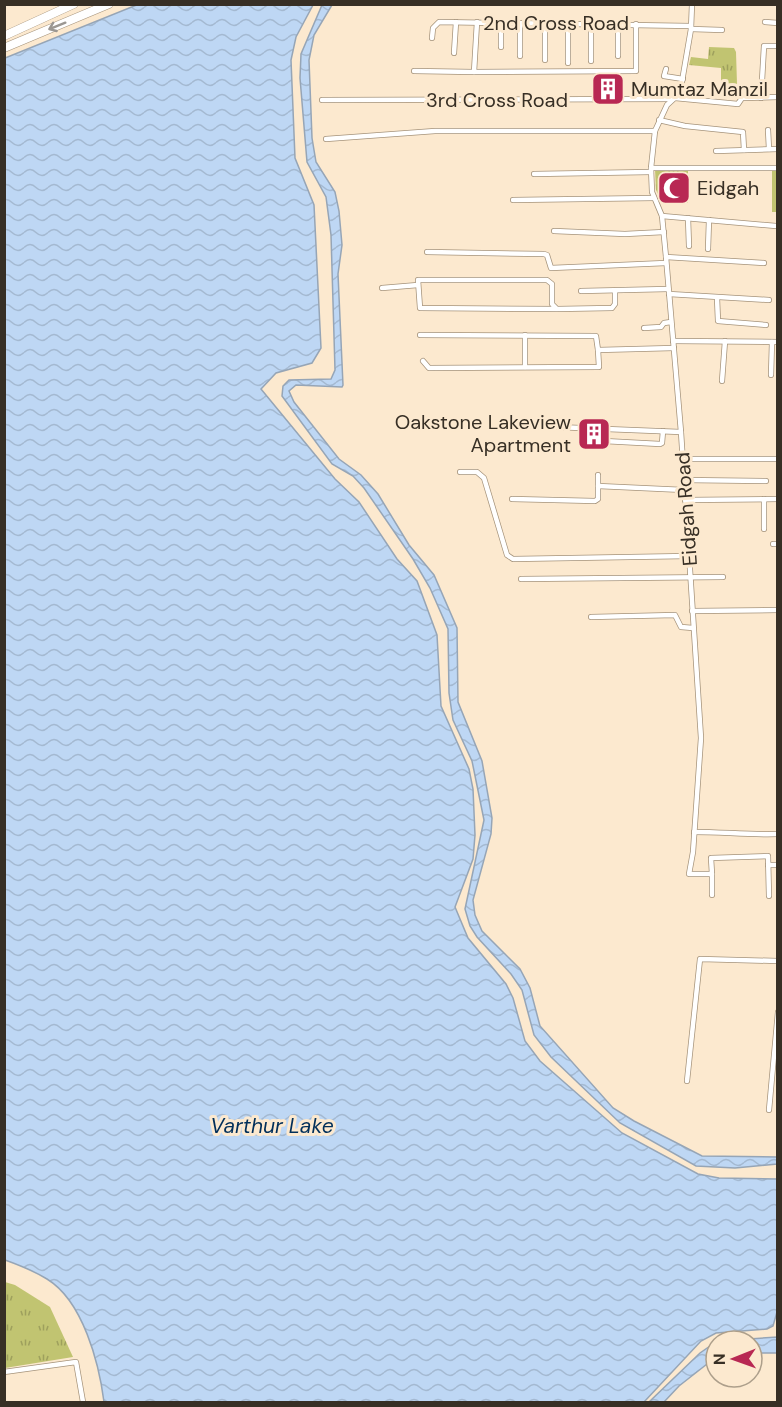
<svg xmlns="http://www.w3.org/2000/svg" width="782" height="1407" viewBox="0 0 782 1407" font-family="'DM Sans',sans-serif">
<defs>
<pattern id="grass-tufts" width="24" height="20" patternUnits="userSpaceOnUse" patternTransform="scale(1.5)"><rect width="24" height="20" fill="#c1c471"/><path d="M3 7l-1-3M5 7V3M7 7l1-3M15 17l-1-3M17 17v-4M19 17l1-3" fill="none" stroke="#9ea05d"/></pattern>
<pattern id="water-waves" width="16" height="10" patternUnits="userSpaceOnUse" patternTransform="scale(1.5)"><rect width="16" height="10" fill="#bed7f4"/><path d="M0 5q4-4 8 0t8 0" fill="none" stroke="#a4b9d1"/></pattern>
</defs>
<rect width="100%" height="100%" fill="#fce9cf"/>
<g fill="url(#grass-tufts)">
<polygon points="709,47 734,48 736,52 737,84 721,83 721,68 689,65 691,57 708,59"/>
<polygon points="655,169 688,169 688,203 662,202 656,190"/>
<polygon points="777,170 777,212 772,212 772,171"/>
<polygon points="5,1282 15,1285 50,1307 73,1357 5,1368"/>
</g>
<g fill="url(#water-waves)" stroke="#96a5b6" stroke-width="1.5">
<path d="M 139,4 L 313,5 L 296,37 L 291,60 L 295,158 L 314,205 L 321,348 L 312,363 L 276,373 L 261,389 L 335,479 L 359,502 L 397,559 L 417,581 L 437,635 L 441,706 L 469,769 L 473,789 L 475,835 L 473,859 L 455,907 L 468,938 L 506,984 L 513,998 L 525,1041 L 540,1061 L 622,1133 L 698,1174 L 719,1178 L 777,1179 L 777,1312 L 773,1326 L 767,1329 L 716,1333 L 701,1341 L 644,1402 L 104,1402 C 99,1363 83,1301 47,1279 C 34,1271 19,1265 5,1260 L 5,58 Z"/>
<polygon points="322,5 332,5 314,35 309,60 312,138 316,162 335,192 339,211 342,245 338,274 343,385 342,387 296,385 289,391 294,402 339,459 361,475 378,494 409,545 434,575 457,628 458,702 482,761 492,818 491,834 473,900 475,915 482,931 520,969 530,988 540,1026 613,1108 634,1121 702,1156 777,1157 777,1164 735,1168 696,1166 620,1123 551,1057 534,1035 522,990 511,974 477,937 470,926 465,909 484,820 472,761 453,720 449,693 448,629 430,588 413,559 364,488 353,476 332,464 282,396 283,386 289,380 331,379 335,370 331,235 326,197 307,162 300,78 301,54"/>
<polygon points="777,1337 777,1353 752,1353 752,1341 719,1341"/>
<polygon points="716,1342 716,1357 679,1386 664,1402 649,1402 700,1353"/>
</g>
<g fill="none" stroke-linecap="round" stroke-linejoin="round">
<defs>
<g id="street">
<polyline points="692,4 691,29 680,93 667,105 655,131 651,168 652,192 662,216 666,257 681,432 701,738 693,852 689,874 712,874 711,858 768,856 769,896"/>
<polyline points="477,22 474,72 636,71 636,24"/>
<polyline points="765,22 778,23"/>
<polyline points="568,24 568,63"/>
<polyline points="691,29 722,30"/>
<polyline points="432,38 433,28 439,22 691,26"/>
<polyline points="501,47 501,23"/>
<polyline points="454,53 456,22"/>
<polyline points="520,56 520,25"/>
<polyline points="618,56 618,23"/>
<polyline points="545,60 545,25"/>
<polyline points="591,61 591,24"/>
<polyline points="666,69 664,76 683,79"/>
<polyline points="414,71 474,72"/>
<polyline points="675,98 738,104 742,98 778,97"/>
<polyline points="761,98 764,46 778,46"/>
<polyline points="322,100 672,99"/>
<polyline points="659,120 685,126 743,132 744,150"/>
<polyline points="768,130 769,149"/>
<polyline points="326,139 435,131 655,131"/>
<polyline points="716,151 778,149"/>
<polyline points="651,168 778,168"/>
<polyline points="534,174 651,172"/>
<polyline points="513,200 654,198"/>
<polyline points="662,216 776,226"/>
<polyline points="688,218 689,246"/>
<polyline points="554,231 625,234 664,232"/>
<polyline points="708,249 709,220"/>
<polyline points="427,252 544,254 547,255 551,268 666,263"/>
<polyline points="666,257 764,263"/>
<polyline points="382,288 418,285"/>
<polyline points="581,291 668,289"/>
<polyline points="669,294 769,300"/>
<polyline points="717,298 718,321 766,325"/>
<polyline points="557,309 420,308 418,280 547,280 552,284 552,304 557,309 612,308 615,304 615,291"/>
<polyline points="644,328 661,327 664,323 671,322"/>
<polyline points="420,335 596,336 598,350 674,348"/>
<polyline points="673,341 778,342"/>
<polyline points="423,361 429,368 599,367 598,350"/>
<polyline points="525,367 525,335"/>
<polyline points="771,375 772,342"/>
<polyline points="722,381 725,341"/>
<polyline points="531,426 681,432"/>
<polyline points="604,441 660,444 662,443 663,431"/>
<polyline points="682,459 778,459"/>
<polyline points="460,472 477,472 484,478 507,555 513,559 689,556"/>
<polyline points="683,480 766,481"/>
<polyline points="598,486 684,490"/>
<polyline points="512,499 595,501 598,499 598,475"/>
<polyline points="685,500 778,499"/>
<polyline points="764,529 764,499"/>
<polyline points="773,544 778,544"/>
<polyline points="521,579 723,577"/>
<polyline points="692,611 778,610"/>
<polyline points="591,617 675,615 681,627 693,628"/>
<path d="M 694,832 C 723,832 749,835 778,834"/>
<polyline points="768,865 778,865"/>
<polyline points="712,874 712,895"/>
<polyline points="687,1081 700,959 778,961"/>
<polyline points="769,1110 778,1012"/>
<polyline points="4,1372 76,1362 83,1402"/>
</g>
<g id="primary">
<polyline points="4,36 74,4"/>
<polyline points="4,48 109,4"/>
</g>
</defs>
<use href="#street" stroke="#a5937b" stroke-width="6"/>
<use href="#primary" stroke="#a5937b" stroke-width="9"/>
<use href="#street" stroke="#fff" stroke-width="4.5"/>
<use href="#primary" stroke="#fff" stroke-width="8"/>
</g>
<defs><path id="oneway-shaft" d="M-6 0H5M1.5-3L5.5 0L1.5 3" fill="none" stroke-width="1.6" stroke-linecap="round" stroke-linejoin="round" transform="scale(1.5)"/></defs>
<use stroke="#9b9792" href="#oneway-shaft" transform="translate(57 26) rotate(158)"/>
<defs>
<symbol id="building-square" viewBox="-11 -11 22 22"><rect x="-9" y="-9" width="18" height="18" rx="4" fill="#b82853" stroke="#fce9cf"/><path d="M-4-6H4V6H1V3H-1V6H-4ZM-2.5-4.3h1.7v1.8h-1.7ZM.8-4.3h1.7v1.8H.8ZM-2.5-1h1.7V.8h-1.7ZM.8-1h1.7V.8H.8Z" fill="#fff"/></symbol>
<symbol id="mosque-square" viewBox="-11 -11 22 22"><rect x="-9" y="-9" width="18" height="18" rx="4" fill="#b82853" stroke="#fce9cf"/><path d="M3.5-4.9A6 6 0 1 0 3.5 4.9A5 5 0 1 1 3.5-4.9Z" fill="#fff"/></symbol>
</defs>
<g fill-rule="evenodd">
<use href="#building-square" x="589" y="70" width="38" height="38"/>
<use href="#mosque-square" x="655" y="169" width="38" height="38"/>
<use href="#building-square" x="575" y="415" width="38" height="38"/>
</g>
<g text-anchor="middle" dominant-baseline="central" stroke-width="6" stroke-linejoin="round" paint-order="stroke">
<g font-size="20" fill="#372f25" stroke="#fce9cf">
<text x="556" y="23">2nd Cross Road</text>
<text x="497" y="100">3rd Cross Road</text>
<text transform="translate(686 509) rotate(-94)">Eidgah Road</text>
</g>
<g font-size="20" fill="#372f25" stroke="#fce9cf" text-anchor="start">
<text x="631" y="89">Mumtaz Manzil</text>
<text x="697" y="188">Eidgah</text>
<text x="571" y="422" text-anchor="end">Oakstone Lakeview<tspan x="571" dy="23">Apartment</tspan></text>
</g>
<g font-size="21" font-style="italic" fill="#012f5a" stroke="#fce9cf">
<text x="272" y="1126">Varthur Lake</text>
</g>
</g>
<rect width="782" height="1407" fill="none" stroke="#372f25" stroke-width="12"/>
<g transform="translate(734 1359) rotate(269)"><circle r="28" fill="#fce9cf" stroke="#ad9f8b" stroke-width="1.5"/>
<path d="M0-4.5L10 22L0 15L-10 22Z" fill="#b82853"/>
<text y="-9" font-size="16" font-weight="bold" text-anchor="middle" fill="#372f25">N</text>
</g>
</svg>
